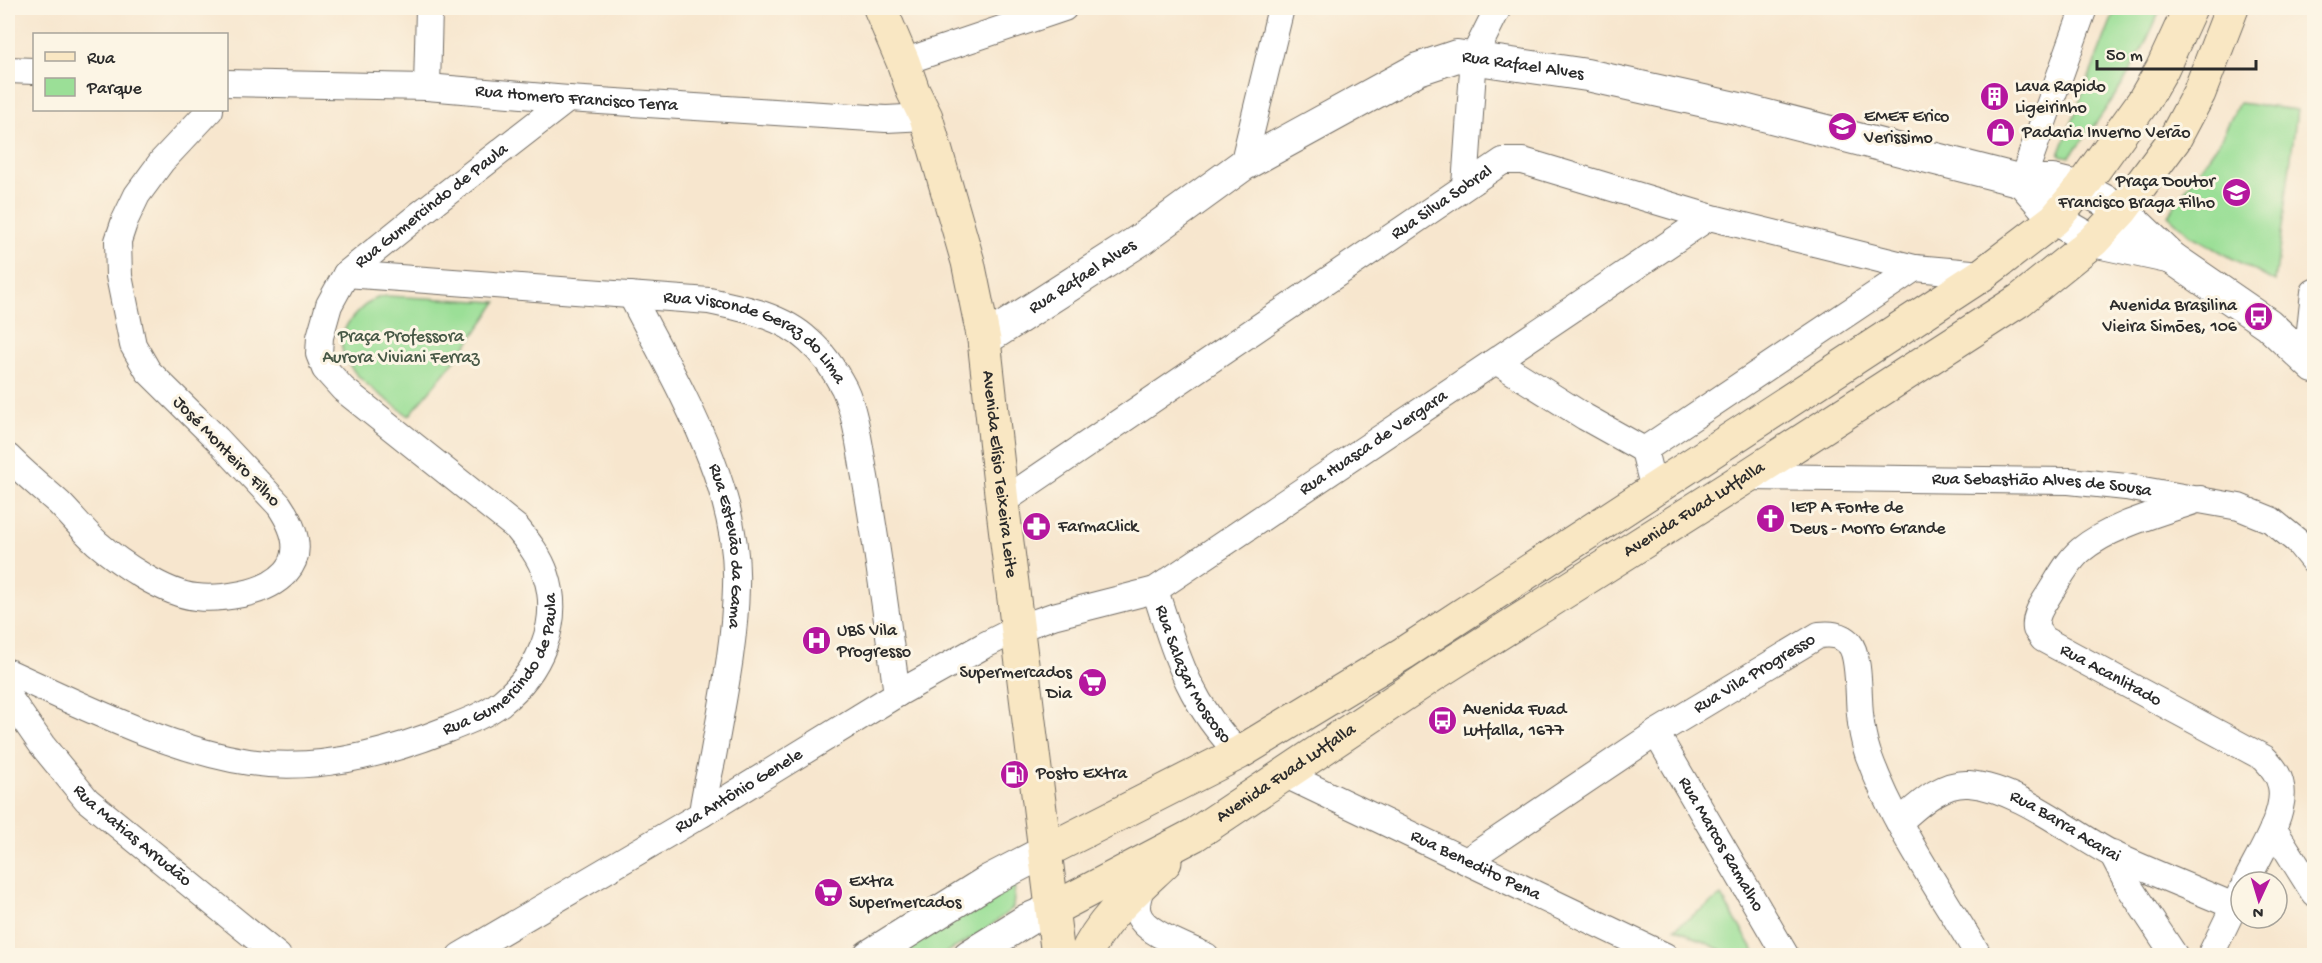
<svg xmlns="http://www.w3.org/2000/svg" width="2322" height="963" viewBox="0 0 2322 963" font-family="'Gochi Hand',sans-serif">
<rect width="100%" height="100%" fill="#fcf5e5"/>
<filter id="ink" filterUnits="userSpaceOnUse"><feTurbulence type="fractalNoise" baseFrequency=".0167" numOctaves="2"/><feDisplacementMap in="SourceGraphic" scale="12" xChannelSelector="R" yChannelSelector="G"/><feConvolveMatrix kernelMatrix="1 2 1 2 8 2 1 2 1" color-interpolation-filters="sRGB"/></filter>
<filter id="wash" filterUnits="userSpaceOnUse"><feTurbulence type="fractalNoise" baseFrequency=".008" numOctaves="4" result="noise"/><feDisplacementMap in="SourceGraphic" scale="24" xChannelSelector="R" yChannelSelector="G"/><feGaussianBlur stdDeviation="1.35" result="paint"/><feColorMatrix in="noise" values="0 0 0 0 0 0 0 0 0 0 0 0 0 0 0 0 0 1.4 0 .05"/><feComposite in="paint" operator="in"/></filter>
<g filter="url(#wash)">
<rect width="100%" height="100%" fill="#f7e6ce"/>
<g fill="#9bdf97" stroke="#638561" stroke-width="1.5">
<path d="M 2116,8 L 2161,8 C 2139,63 2107,112 2069,157 L 2059,155 Z"/>
<polygon points="2239,103 2297,110 2275,282 2190,235 2168,215 2219,142"/>
<path d="M 387,296 L 497,302 L 464,349 L 409,416 C 381,394 316,359 352,318 C 361,308 372,297 387,296 Z"/>
<polygon points="1015,885 1013,908 983,932 942,955 897,956 977,904"/>
<polygon points="1721,896 1757,955 1731,955 1675,928"/>
</g>
</g>
<g filter="url(#ink)">
<g fill="none" stroke-linecap="round" stroke-linejoin="round">
<defs>
<g id="minor">
<polyline points="903,62 1064,8"/>
<polyline points="8,70 34,71"/>
<path id="s1" d="M 226,83 L 427,87 L 568,99 L 886,119 L 926,117"/>
<polyline points="427,87 429,8"/>
<polyline points="1243,165 1281,8"/>
<polyline points="2022,181 2084,8"/>
<polyline points="1465,186 1474,56 1498,8"/>
<path id="s2" d="M 346,274 L 709,301 C 743,308 783,316 809,341 C 824,354 835,371 844,388 C 856,413 860,450 865,477 C 878,549 887,621 897,694"/>
<path id="s3" d="M 631,295 C 675,382 740,485 736,586 C 735,643 723,700 713,756 C 709,776 704,795 702,814"/>
<polyline points="2307,358 2314,292"/>
<polyline points="1496,361 1585,417 1644,450"/>
<path d="M 8,457 C 24,473 42,488 59,503 C 72,516 83,530 97,543 C 120,563 165,594 196,597 C 211,599 227,597 242,594 C 257,591 275,584 286,572 C 305,551 292,524 279,505 L 217,439 L 148,371 L 133,345 L 119,276 L 118,241 L 125,220 L 137,195 L 162,161 L 210,110"/>
<path id="s4" d="M 1746,477 L 2069,481 L 2126,487 L 2239,507 L 2271,520 L 2297,541 L 2314,562"/>
<polyline points="1654,490 1644,450 1915,268"/>
<path id="s5" d="M 2200,499 C 2163,512 2111,525 2081,550 C 2068,561 2060,577 2051,591 C 2044,603 2034,614 2036,629 L 2043,639 L 2264,758 C 2272,766 2279,774 2281,786 C 2287,813 2258,857 2246,882"/>
<path id="s6" d="M 1002,502 L 1503,161 L 1523,161 L 1709,217 L 1915,268 L 1983,274"/>
<path id="s7" d="M 1155,590 C 1176,655 1189,703 1239,753"/>
<path id="s8" d="M 8,672 C 81,705 169,750 249,762 C 317,772 386,754 448,729 C 466,722 485,715 501,703 C 539,672 562,623 546,575 C 540,557 529,543 517,528 L 343,389 L 325,369 L 319,354 L 320,337 L 329,305 L 346,274 L 420,214 L 568,99"/>
<path id="s9" d="M 8,696 L 42,745 L 87,800 L 278,956"/>
<path id="s10" d="M 1656,733 L 1786,956"/>
<path id="s11" d="M 1286,775 L 1665,956"/>
<path id="s12" d="M 1899,822 C 1919,805 1941,782 1969,784 C 2018,788 2070,832 2112,854 C 2152,873 2194,889 2234,906"/>
<polyline points="2273,828 2314,893"/>
<polyline points="2112,853 2130,888 2175,956"/>
<path id="s13" d="M 1466,861 L 1656,733 L 1819,635 C 1830,634 1840,634 1849,643 C 1860,655 1858,696 1860,714 C 1861,727 1864,742 1868,754 C 1894,826 1940,891 1979,956"/>
<path d="M 1142,885 C 1139,894 1135,904 1138,913 C 1143,933 1188,947 1206,956"/>
<path id="s14" d="M 460,956 L 702,814 L 897,694 L 985,645 L 1019,628 L 1053,616 L 1155,590 L 1709,217"/>
<polyline points="2210,956 2241,892"/>
</g>
<g id="tertiary">
<polyline points="2022,181 2055,219 2093,241 2172,258"/>
<path id="s15" d="M 984,340 L 1140,240 L 1243,165 L 1418,69 L 1457,56 L 1587,75 L 1740,109 L 2022,181 L 2053,181 L 2081,188 L 2122,210 L 2172,258 L 2268,324 L 2314,367"/>
<polyline points="869,956 990,880 1046,851"/>
<polyline points="969,956 1027,920 1053,909"/>
</g>
<g id="secondary">
<path id="s16" d="M 880,8 L 903,62 L 913,91 L 926,117 L 968,262 L 984,340 L 1002,502 L 1058,956"/>
<polyline points="1046,851 1239,753 1404,653 1983,274 2055,219 2081,188 2143,102 2162,69 2190,8"/>
<path id="s17" d="M 1053,909 L 1194,835 L 1433,675 L 1746,477 L 2020,300 L 2093,241 L 2122,210 L 2174,140 L 2199,93 L 2232,8"/>
<path d="M 1085,956 C 1101,919 1137,889 1165,862"/>
</g>
</defs>
<use href="#minor" stroke="#726c64" stroke-width="28"/>
<use href="#tertiary" stroke="#726c64" stroke-width="34"/>
<use href="#secondary" stroke="#726c64" stroke-width="35"/>
<use href="#minor" stroke="#fff" stroke-width="26"/>
<use href="#tertiary" stroke="#fff" stroke-width="32"/>
<use href="#secondary" stroke="#f9e7c3" stroke-width="33"/>
</g>
</g>
<defs>
<symbol id="building-disc" viewBox="-11 -11 22 22"><circle r="9.5" fill="#b5179e" stroke="#fcf5e5"/><path d="M-4-6H4V6H1V3H-1V6H-4ZM-2.5-4.3h1.7v1.8h-1.7ZM.8-4.3h1.7v1.8H.8ZM-2.5-1h1.7V.8h-1.7ZM.8-1h1.7V.8H.8Z" fill="#fff"/></symbol>
<symbol id="school-disc" viewBox="-11 -11 22 22"><circle r="9.5" fill="#b5179e" stroke="#fcf5e5"/><path d="M0-5L7-2L0 1L-7-2ZM-4 1L0 2.5L4 1V4Q0 6-4 4Z" fill="#fff"/></symbol>
<symbol id="shop-disc" viewBox="-11 -11 22 22"><circle r="9.5" fill="#b5179e" stroke="#fcf5e5"/><path d="M-5-2.5h2.3a2.7 3.5 0 0 1 5.4 0H5L5.5 6h-11ZM-1.5-2.5h3a1.5 2.3 0 0 0-3 0Z" fill="#fff"/></symbol>
<symbol id="bus-disc" viewBox="-11 -11 22 22"><circle r="9.5" fill="#b5179e" stroke="#fcf5e5"/><path d="M-5-6H5V4H4V6H2V4H-2V6H-4V4H-5ZM-3.5-4V0h7V-4ZM-3.5 1.2v1.5H-2V1.2ZM2 1.2v1.5H3.5V1.2Z" fill="#fff"/></symbol>
<symbol id="church-disc" viewBox="-11 -11 22 22"><circle r="9.5" fill="#b5179e" stroke="#fcf5e5"/><path d="M-1.2-6h2.4v3.5h3.3v2.4h-3.3V6h-2.4V-.1h-3.3v-2.4h3.3Z" fill="#fff"/></symbol>
<symbol id="pharmacy-disc" viewBox="-11 -11 22 22"><circle r="9.5" fill="#b5179e" stroke="#fcf5e5"/><path d="M-2-6h4v4h4v4h-4v4h-4v-4h-4v-4h4Z" fill="#fff"/></symbol>
<symbol id="hospital-disc" viewBox="-11 -11 22 22"><circle r="9.5" fill="#b5179e" stroke="#fcf5e5"/><path d="M-5-5h3v3.5h4V-5h3V5h-3V1.5h-4V5h-3Z" fill="#fff"/></symbol>
<symbol id="supermarket-disc" viewBox="-11 -11 22 22"><circle r="9.5" fill="#b5179e" stroke="#fcf5e5"/><path d="M-6-5.5h2.5l.6 2H6L4.5 2H-2.5L-4.4-4H-6ZM-1.5 3.2a1.3 1.3 0 1 0 .1 0ZM3 3.2a1.3 1.3 0 1 0 .1 0Z" fill="#fff"/></symbol>
<symbol id="fuel-disc" viewBox="-11 -11 22 22"><circle r="9.5" fill="#b5179e" stroke="#fcf5e5"/><path d="M-5.5-6h7V0h2V4h1.3V-2.5L3-4.5l.8-.8L6-3V5H2.5V1h-1V6h-7ZM-4.2-4.7v3.2H.2V-4.7Z" fill="#fff"/></symbol>
</defs>
<g fill-rule="evenodd">
<use href="#building-disc" x="1978" y="80" width="33" height="33"/>
<use href="#school-disc" x="1826" y="110" width="33" height="33"/>
<use href="#shop-disc" x="1984" y="116" width="33" height="33"/>
<use href="#school-disc" x="2220" y="176" width="33" height="33"/>
<use href="#bus-disc" x="2242" y="300" width="33" height="33"/>
<use href="#church-disc" x="1754" y="502" width="33" height="33"/>
<use href="#pharmacy-disc" x="1020" y="510" width="33" height="33"/>
<use href="#hospital-disc" x="800" y="624" width="33" height="33"/>
<use href="#supermarket-disc" x="1076" y="666" width="33" height="33"/>
<use href="#bus-disc" x="1426" y="704" width="33" height="33"/>
<use href="#fuel-disc" x="998" y="758" width="33" height="33"/>
<use href="#supermarket-disc" x="812" y="876" width="33" height="33"/>
</g>
<g text-anchor="middle" dominant-baseline="central" stroke-width="6" stroke-linejoin="round" paint-order="stroke">
<g font-size="18" fill="#2b2b2b" stroke="#fcf5e5">
<text stroke="none"><textPath href="#s15" startOffset="620">Rua Rafael Alves</textPath></text>
<text stroke="none"><textPath href="#s1" startOffset="351">Rua Homero Francisco Terra</textPath></text>
<text stroke="none"><textPath href="#s6" startOffset="532">Rua Silva Sobral</textPath></text>
<text stroke="none"><textPath href="#s8" startOffset="1182">Rua Gumercindo de Paula</textPath></text>
<text stroke="none"><textPath href="#s15" startOffset="117">Rua Rafael Alves</textPath></text>
<text stroke="none"><textPath href="#s2" startOffset="422">Rua Visconde Geraz do Lima</textPath></text>
<text stroke="none"><textPath href="#s14" startOffset="1053">Rua Huasca de Vergara</textPath></text>
<text transform="translate(226 452) rotate(46)">José Monteiro Filho</text>
<text stroke="none"><textPath href="#s16" startOffset="484">Avenida Elísio Teixeira Leite</textPath></text>
<text stroke="none"><textPath href="#s4" startOffset="296">Rua Sebastião Alves de Sousa</textPath></text>
<text stroke="none"><textPath href="#s17" startOffset="756">Avenida Fuad Lutfalla</textPath></text>
<text stroke="none"><textPath href="#s3" startOffset="272">Rua Estevão da Gama</textPath></text>
<text stroke="none"><textPath href="#s8" startOffset="552">Rua Gumercindo de Paula</textPath></text>
<text stroke="none"><textPath href="#s7" startOffset="93">Rua Salazar Moscoso</textPath></text>
<text stroke="none"><textPath href="#s13" startOffset="344">Rua Vila Progresso</textPath></text>
<text stroke="none"><textPath href="#s5" startOffset="312">Rua Acanlitado</textPath></text>
<text stroke="none"><textPath href="#s17" startOffset="270">Avenida Fuad Lutfalla</textPath></text>
<text stroke="none"><textPath href="#s14" startOffset="324">Rua Antônio Genele</textPath></text>
<text stroke="none"><textPath href="#s12" startOffset="188">Rua Barra Acarai</textPath></text>
<text stroke="none"><textPath href="#s9" startOffset="188">Rua Matias Arrudão</textPath></text>
<text stroke="none"><textPath href="#s10" startOffset="129">Rua Marcos Ramalho</textPath></text>
<text stroke="none"><textPath href="#s11" startOffset="210">Rua Benedito Pena</textPath></text>
</g>
<g font-size="18" fill="#2b2b2b" stroke="#fcf5e5" text-anchor="start">
<text x="2015" y="87">Lava Rapido<tspan x="2015" dy="21">Ligeirinho</tspan></text>
<text x="1864" y="117">EMEF Erico<tspan x="1864" dy="21">Verissimo</tspan></text>
<text x="2022" y="133">Padaria Inverno Verão</text>
<text x="2215" y="182" text-anchor="end">Praça Doutor<tspan x="2215" dy="21">Francisco Braga Filho</tspan></text>
<text x="2237" y="306" text-anchor="end">Avenida Brasilina<tspan x="2237" dy="21">Vieira Simões, 106</tspan></text>
<text x="1791" y="508">IEP A Fonte de<tspan x="1791" dy="21">Deus - Morro Grande</tspan></text>
<text x="1058" y="527">FarmaClick</text>
<text x="837" y="631">UBS Vila<tspan x="837" dy="21">Progresso</tspan></text>
<text x="1072" y="673" text-anchor="end">Supermercados<tspan x="1072" dy="21">Dia</tspan></text>
<text x="1463" y="710">Avenida Fuad<tspan x="1463" dy="21">Lutfalla, 1677</tspan></text>
<text x="1036" y="774">Posto Extra</text>
<text x="849" y="882">Extra<tspan x="849" dy="21">Supermercados</tspan></text>
</g>
<g font-size="18" fill="#475846" stroke="#fcf5e5">
<text x="401" y="337">Praça Professora<tspan x="401" dy="21">Aurora Viviani Ferraz</tspan></text>
</g>
</g>
<rect width="2322" height="963" fill="none" stroke="#fcf5e5" stroke-width="30"/>
<rect x="33" y="33" width="195" height="78" fill="#fcf5e5" stroke="#a8a49b" stroke-width="1.5"/>
<rect x="45" y="52" width="30" height="9" fill="#f9e7c3" stroke="#a8a49b" stroke-width="1.5"/>
<text x="87" y="63" font-size="18" fill="#2b2b2b">Rua</text>
<rect x="45" y="78" width="30" height="18" fill="#9bdf97" stroke="#a8a49b" stroke-width="1.5"/>
<text x="87" y="93" font-size="18" fill="#2b2b2b">Parque</text>
<g transform="translate(2259 900) rotate(184)"><circle r="28" fill="#fcf5e5" stroke="#a8a49b" stroke-width="1.5"/>
<path d="M0-4.5L10 22L0 15L-10 22Z" fill="#b5179e"/>
<text y="-9" font-size="16" font-weight="bold" text-anchor="middle" fill="#2b2b2b">N</text>
</g>
<path d="M2097 60v9h159v-9" fill="none" stroke="#2b2b2b" stroke-width="3"/>
<text x="2106" y="60" font-size="18" fill="#2b2b2b" stroke="#fcf5e5" stroke-width="4.5" paint-order="stroke">50 m</text>
</svg>
